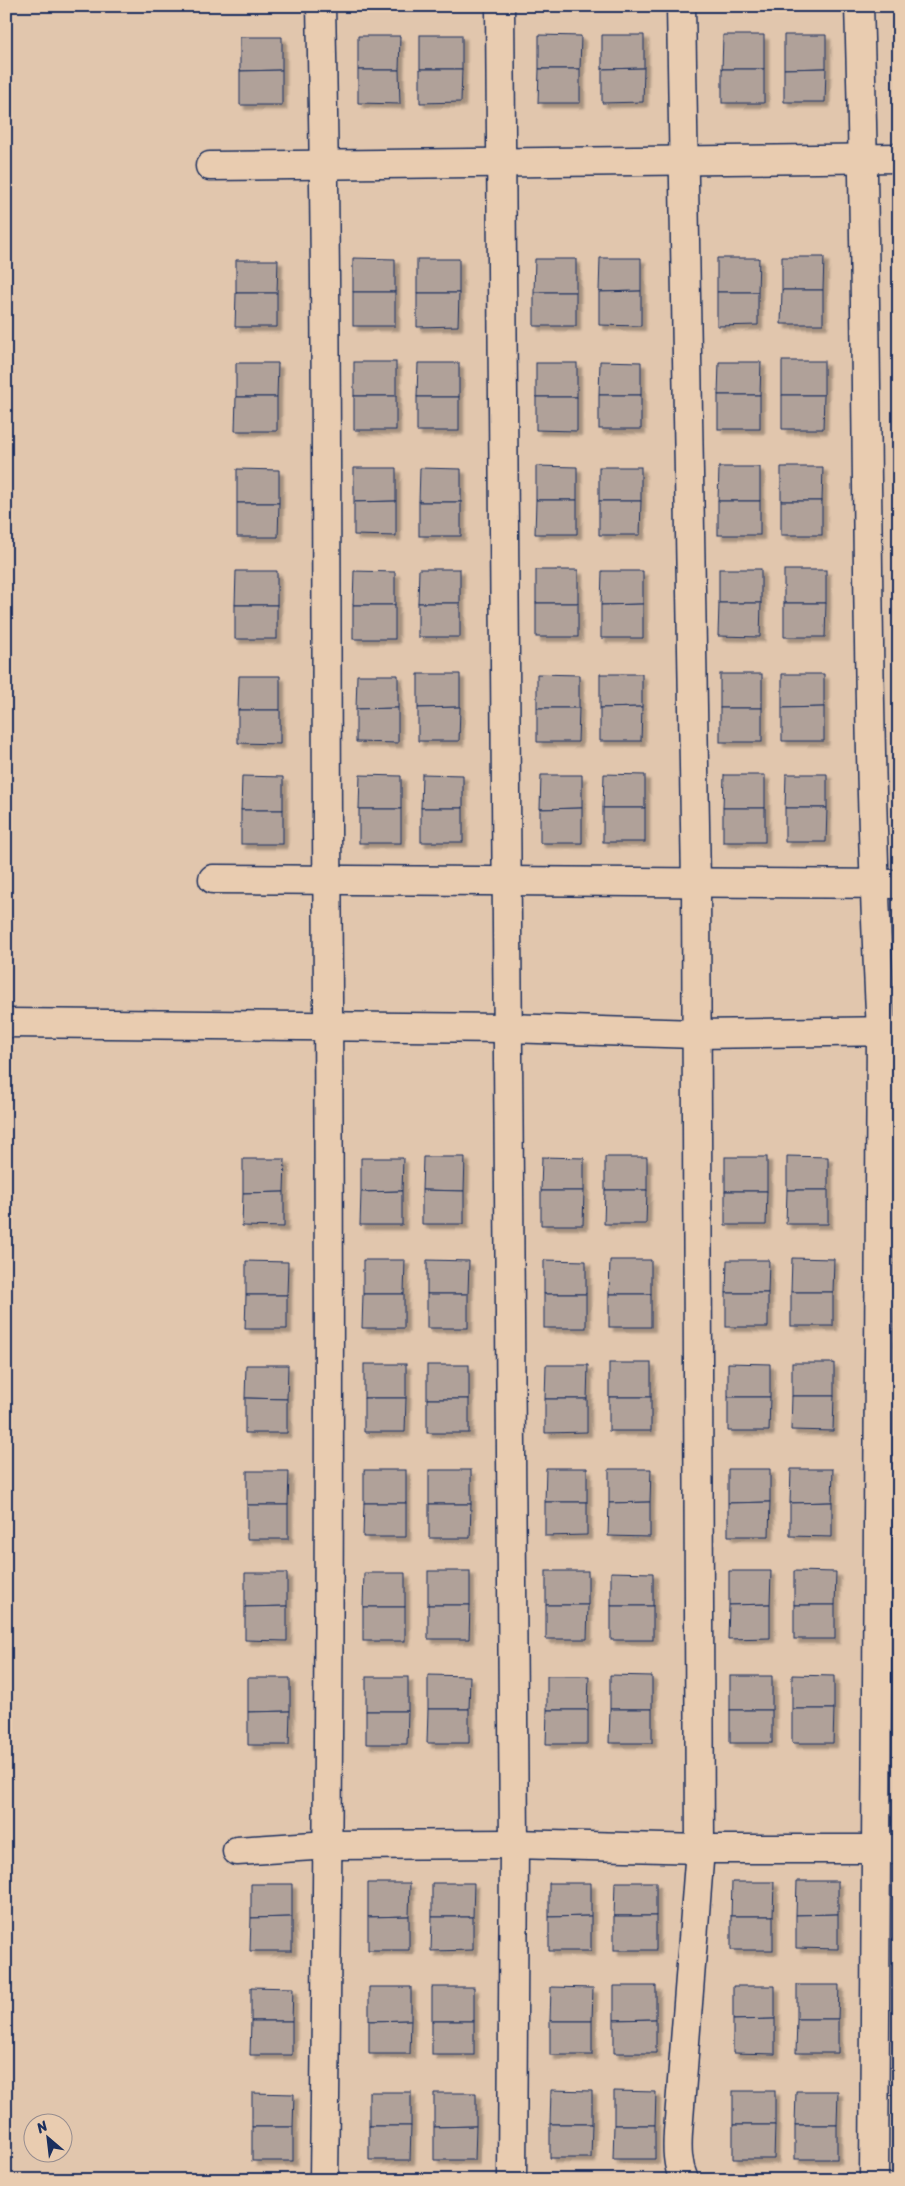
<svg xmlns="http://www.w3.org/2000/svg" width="905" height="2186" viewBox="0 0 905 2186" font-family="Sriracha,sans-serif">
<defs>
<filter id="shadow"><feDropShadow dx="4.5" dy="4.5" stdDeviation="1" flood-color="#0004"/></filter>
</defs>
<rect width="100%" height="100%" fill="#e1c6ad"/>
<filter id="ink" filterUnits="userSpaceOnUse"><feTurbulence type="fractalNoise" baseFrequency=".02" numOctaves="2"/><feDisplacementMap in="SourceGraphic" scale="10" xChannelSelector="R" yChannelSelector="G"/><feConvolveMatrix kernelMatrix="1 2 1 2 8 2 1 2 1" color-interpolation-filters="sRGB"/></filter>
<g filter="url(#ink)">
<g fill="#b0a199" stroke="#1b2f5e" filter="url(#shadow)">
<rect x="420" y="35" width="42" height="34"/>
<polygon points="539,35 581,36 580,69 539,69"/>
<polygon points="602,35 644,35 644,68 602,69"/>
<polygon points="723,35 764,35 764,69 722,69"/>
<polygon points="784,35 826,35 826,68 784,69"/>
<polygon points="358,36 400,36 399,70 358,70"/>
<polygon points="240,37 282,37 282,70 240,71"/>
<polygon points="644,68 643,102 602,103 602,69"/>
<polygon points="826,68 825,102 784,102 784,69"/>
<polygon points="420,69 462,69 461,102 420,103"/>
<polygon points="539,69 580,69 580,103 538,103"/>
<rect x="722" y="69" width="42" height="34"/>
<polygon points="282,70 282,105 240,105 240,71"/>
<polygon points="358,70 399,70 400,104 358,103"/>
<polygon points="782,257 824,257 823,290 782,290"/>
<polygon points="353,258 395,259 395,292 353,292"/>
<polygon points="600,258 641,258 641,291 599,292"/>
<polygon points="717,258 759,258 758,292 717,292"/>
<rect x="417" y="259" width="42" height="34"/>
<polygon points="535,259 576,259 576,292 534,292"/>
<polygon points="236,260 278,260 277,293 236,293"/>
<polygon points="782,290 823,290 823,324 781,324"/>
<polygon points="641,291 641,326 599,325 599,292"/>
<rect x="353" y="292" width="42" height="34"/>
<rect x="534" y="292" width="42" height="34"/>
<polygon points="717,292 758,292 758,325 717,326"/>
<polygon points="236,293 277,293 277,327 235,327"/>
<polygon points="417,293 459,293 458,326 417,327"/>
<polygon points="600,361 641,362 641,395 599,395"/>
<rect x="782" y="361" width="42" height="34"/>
<rect x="354" y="362" width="42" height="34"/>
<polygon points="719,362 761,362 760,395 718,395"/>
<polygon points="236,363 278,363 277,397 236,397"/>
<polygon points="418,363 459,363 459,397 417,397"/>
<rect x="536" y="363" width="41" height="34"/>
<rect x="599" y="395" width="42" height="34"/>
<rect x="718" y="395" width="42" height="34"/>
<polygon points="782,395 824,395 823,429 782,429"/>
<rect x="354" y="396" width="42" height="34"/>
<polygon points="236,397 277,397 277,431 235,431"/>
<rect x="417" y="397" width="42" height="34"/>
<polygon points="536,397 577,397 577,431 536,430"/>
<polygon points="536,466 577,467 577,500 536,500"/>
<rect x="599" y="467" width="42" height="34"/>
<polygon points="719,467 760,467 760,501 718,501"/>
<polygon points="781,467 823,467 822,501 781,501"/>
<polygon points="354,468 396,468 396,501 354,502"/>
<polygon points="420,468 461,469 461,502 419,502"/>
<polygon points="237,469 279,470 279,503 237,503"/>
<polygon points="536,500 577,500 577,534 535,534"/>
<polygon points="396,501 396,536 354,535 354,502"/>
<polygon points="599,501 641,501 640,535 599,535"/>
<rect x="718" y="501" width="42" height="34"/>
<rect x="781" y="501" width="41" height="34"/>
<rect x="419" y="502" width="42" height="34"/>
<polygon points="237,503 279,503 278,537 237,537"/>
<polygon points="419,569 460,569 460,603 418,603"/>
<rect x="719" y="569" width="42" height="34"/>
<rect x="536" y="570" width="42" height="33"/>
<rect x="784" y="570" width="42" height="33"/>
<polygon points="236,571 277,571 277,605 235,605"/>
<polygon points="354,571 395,572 395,605 353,605"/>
<polygon points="602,571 643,571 643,604 601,605"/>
<rect x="418" y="603" width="42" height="34"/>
<rect x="536" y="603" width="42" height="34"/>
<polygon points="719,603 761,603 760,637 718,636"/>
<polygon points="784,603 826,603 825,637 784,637"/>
<polygon points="643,604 643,638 601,638 601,605"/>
<rect x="235" y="605" width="42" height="34"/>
<rect x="353" y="605" width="42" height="34"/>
<polygon points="418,674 460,674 460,707 418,708"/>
<polygon points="537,674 579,675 579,708 537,708"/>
<polygon points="600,674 642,674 642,707 600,708"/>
<rect x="720" y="674" width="42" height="34"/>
<polygon points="782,674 824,674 824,707 782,708"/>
<polygon points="357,675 398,675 398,708 356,709"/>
<polygon points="239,676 280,676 280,710 238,710"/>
<polygon points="460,707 459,741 418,741 418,708"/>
<polygon points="642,707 641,741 600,741 600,708"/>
<polygon points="824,707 824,741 782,741 782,708"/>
<polygon points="398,708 398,743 356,742 356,709"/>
<polygon points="537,708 579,708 578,742 537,742"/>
<rect x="720" y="708" width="42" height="34"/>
<polygon points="238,710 280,710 280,744 238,743"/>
<polygon points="422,774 463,775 463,808 421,808"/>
<polygon points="604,774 645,775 645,808 603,808"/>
<polygon points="786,774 827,774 827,808 785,808"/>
<polygon points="360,775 401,776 401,809 359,809"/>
<polygon points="541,775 582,775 582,808 540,809"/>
<polygon points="724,775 765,775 765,808 723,808"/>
<polygon points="242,776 283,777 283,810 241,810"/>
<rect x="421" y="808" width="42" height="34"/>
<polygon points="582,808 582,843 540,843 540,809"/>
<rect x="603" y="808" width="42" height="34"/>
<rect x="723" y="808" width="42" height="34"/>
<polygon points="785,808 827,808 826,842 785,842"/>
<rect x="359" y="809" width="42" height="34"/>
<rect x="241" y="810" width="42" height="34"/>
<polygon points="787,1156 828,1157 828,1190 787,1190"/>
<polygon points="423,1157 465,1157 464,1191 422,1190"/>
<polygon points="542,1157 584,1158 584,1191 541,1191"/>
<rect x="605" y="1157" width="42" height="33"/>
<rect x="725" y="1157" width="42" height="34"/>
<polygon points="361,1158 403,1158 402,1191 361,1192"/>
<polygon points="243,1159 285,1159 284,1192 243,1193"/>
<polygon points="422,1190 464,1191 464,1224 422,1224"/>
<polygon points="605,1190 647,1190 646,1224 604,1224"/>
<polygon points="787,1190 828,1190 828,1224 786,1224"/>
<polygon points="402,1191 402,1225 360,1225 361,1192"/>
<polygon points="541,1191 584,1191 583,1225 541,1225"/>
<polygon points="725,1191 767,1191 766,1225 725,1225"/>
<polygon points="284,1192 284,1227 242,1226 243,1193"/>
<polygon points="792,1258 834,1259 833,1292 791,1292"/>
<polygon points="363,1260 405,1260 404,1294 363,1294"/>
<polygon points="427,1260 469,1261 468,1294 427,1294"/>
<polygon points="544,1260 586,1261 586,1294 544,1294"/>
<polygon points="610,1260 651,1260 651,1294 609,1294"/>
<polygon points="727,1260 769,1260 768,1293 726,1293"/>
<polygon points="246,1261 288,1262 287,1295 246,1295"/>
<rect x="791" y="1292" width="42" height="34"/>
<rect x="726" y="1293" width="42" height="34"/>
<polygon points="363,1294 404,1294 404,1328 362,1328"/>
<rect x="427" y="1294" width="41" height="34"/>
<rect x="544" y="1294" width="42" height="34"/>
<rect x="609" y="1294" width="42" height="33"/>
<polygon points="246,1295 287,1295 287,1329 245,1329"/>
<rect x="609" y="1363" width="42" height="34"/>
<polygon points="728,1363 770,1364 770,1397 728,1397"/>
<rect x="792" y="1363" width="42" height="33"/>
<rect x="364" y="1364" width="42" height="34"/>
<polygon points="246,1365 288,1365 287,1399 245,1398"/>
<rect x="427" y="1365" width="42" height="34"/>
<polygon points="546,1365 588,1365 587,1399 545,1399"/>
<polygon points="792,1396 834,1396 833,1431 791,1430"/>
<rect x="609" y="1397" width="42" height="34"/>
<polygon points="728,1397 770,1397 769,1431 728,1431"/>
<polygon points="245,1398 287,1399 287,1433 245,1433"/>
<polygon points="364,1398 406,1398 405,1432 364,1432"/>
<rect x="427" y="1399" width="42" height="34"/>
<polygon points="545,1399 587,1399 587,1432 545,1433"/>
<polygon points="546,1468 587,1468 587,1502 545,1502"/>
<polygon points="609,1469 651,1469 650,1502 609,1503"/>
<polygon points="728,1469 770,1469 770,1502 728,1503"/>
<polygon points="791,1469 833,1469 832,1502 790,1503"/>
<rect x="364" y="1470" width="42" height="33"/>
<rect x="429" y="1470" width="42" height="34"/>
<polygon points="247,1471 289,1471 288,1505 247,1505"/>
<polygon points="545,1502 587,1502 587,1535 545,1536"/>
<polygon points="650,1502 650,1537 608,1536 609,1503"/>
<polygon points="770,1502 769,1536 728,1536 728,1503"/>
<polygon points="832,1502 832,1537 790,1536 790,1503"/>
<polygon points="364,1503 406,1503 406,1537 363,1537"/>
<polygon points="429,1504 471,1504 470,1538 429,1538"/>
<rect x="247" y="1505" width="41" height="34"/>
<rect x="428" y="1571" width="42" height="34"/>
<rect x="546" y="1571" width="42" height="34"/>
<polygon points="729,1571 771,1571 770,1604 729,1605"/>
<polygon points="794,1571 836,1572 835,1605 794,1605"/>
<polygon points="611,1572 653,1573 653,1606 611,1606"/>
<polygon points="245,1573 287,1573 287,1606 245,1607"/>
<polygon points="364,1573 405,1573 405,1607 363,1607"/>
<polygon points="770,1604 770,1638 728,1639 729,1605"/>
<polygon points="428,1605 470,1605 469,1639 428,1639"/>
<polygon points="546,1605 588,1605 587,1639 546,1639"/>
<rect x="794" y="1605" width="41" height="34"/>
<polygon points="287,1606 287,1641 245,1640 245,1607"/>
<rect x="611" y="1606" width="42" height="34"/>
<rect x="363" y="1607" width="42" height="34"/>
<polygon points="428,1675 470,1676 469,1709 428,1709"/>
<polygon points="610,1675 652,1676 652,1709 610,1709"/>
<polygon points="792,1675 834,1676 834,1709 792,1709"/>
<polygon points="547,1676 589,1676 588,1710 547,1710"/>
<rect x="730" y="1676" width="42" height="34"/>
<rect x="366" y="1677" width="42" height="34"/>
<polygon points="248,1678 290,1678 290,1711 248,1712"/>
<polygon points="428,1709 469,1709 469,1743 427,1743"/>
<polygon points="610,1709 652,1709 652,1743 609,1743"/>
<polygon points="792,1709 834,1709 833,1743 792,1743"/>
<polygon points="547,1710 588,1710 588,1744 546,1744"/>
<rect x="730" y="1710" width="42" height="33"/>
<polygon points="290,1711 289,1745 248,1745 248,1712"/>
<polygon points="366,1711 408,1711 407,1744 366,1744"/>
<polygon points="797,1881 838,1881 838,1914 796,1915"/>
<polygon points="615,1882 656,1882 656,1916 614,1916"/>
<polygon points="732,1882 774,1882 773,1916 731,1916"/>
<polygon points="368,1883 410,1883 409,1916 368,1917"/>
<polygon points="432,1883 474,1883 473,1917 432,1917"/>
<polygon points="549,1883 591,1883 591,1916 549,1917"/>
<polygon points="251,1884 292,1884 292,1917 251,1918"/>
<polygon points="838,1914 838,1949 796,1948 796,1915"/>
<polygon points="409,1916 409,1950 368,1950 368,1917"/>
<polygon points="591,1916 591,1951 549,1951 549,1917"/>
<rect x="614" y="1916" width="42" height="34"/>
<rect x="731" y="1916" width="42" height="34"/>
<polygon points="292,1917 292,1951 250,1951 251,1918"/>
<polygon points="432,1917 473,1917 473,1950 431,1951"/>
<polygon points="797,1985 839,1985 838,2019 797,2019"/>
<polygon points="614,1986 656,1986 656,2019 614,2020"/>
<polygon points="733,1986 775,1986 775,2019 733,2020"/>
<polygon points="251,1987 293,1988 292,2021 251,2021"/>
<polygon points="369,1987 411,1987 411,2020 369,2021"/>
<rect x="432" y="1987" width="42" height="34"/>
<polygon points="551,1987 593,1988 592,2021 550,2021"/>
<polygon points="656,2019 656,2053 614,2053 614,2020"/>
<polygon points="775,2019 775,2054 733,2053 733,2020"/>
<polygon points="797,2019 838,2019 838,2053 796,2053"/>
<polygon points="411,2020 410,2054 369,2054 369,2021"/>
<polygon points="251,2021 292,2021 292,2055 250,2055"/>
<rect x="432" y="2021" width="42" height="34"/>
<rect x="550" y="2021" width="42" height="34"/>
<polygon points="551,2090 592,2091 592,2124 550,2124"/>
<polygon points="614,2091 656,2092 655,2125 614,2125"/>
<rect x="733" y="2091" width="42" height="34"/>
<polygon points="796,2091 838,2091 837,2125 795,2125"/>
<rect x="369" y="2092" width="42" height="34"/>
<polygon points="252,2093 294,2094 293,2127 252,2127"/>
<polygon points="434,2093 476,2093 476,2126 434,2127"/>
<polygon points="550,2124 592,2124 591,2158 550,2158"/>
<polygon points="614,2125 655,2125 655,2159 613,2159"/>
<polygon points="733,2125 775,2125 774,2159 733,2159"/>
<rect x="795" y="2125" width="42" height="34"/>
<polygon points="369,2126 411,2126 410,2160 369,2160"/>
<polygon points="476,2126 475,2160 434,2160 434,2127"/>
<rect x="252" y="2127" width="41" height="34"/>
</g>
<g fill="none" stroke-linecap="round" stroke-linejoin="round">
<defs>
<g id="minor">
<path d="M 321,6 C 327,279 326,552 327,825 C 330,1277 330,1728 324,2180"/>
<polyline points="500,6 514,1844 512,2180"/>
<path d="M 681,6 L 696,883 L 700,1849 L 678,2132 C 677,2149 677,2164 684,2180"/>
<path d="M 859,6 C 870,348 863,690 881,1031 L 874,2180"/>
<polyline points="210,166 899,158"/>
<polyline points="213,879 899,884"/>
<polyline points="6,1023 507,1028 696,1034 899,1031"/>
<polyline points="237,1851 329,1845 514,1844 700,1849 899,1849"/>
</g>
</defs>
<use href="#minor" stroke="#1b2f5e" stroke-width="31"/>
<use href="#minor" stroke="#e9ccb0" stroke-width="28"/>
</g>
</g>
<rect width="905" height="2186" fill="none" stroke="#e9ccb0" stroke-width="25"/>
<rect x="12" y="12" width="880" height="2161" fill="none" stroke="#1b2f5e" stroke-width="2" filter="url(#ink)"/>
<g transform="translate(48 2138) rotate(332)"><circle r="24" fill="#e9ccb0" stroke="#978d8f"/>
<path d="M0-4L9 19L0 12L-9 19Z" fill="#1b2f5e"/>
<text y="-8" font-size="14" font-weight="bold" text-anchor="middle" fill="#1b2f5e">N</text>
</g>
</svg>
